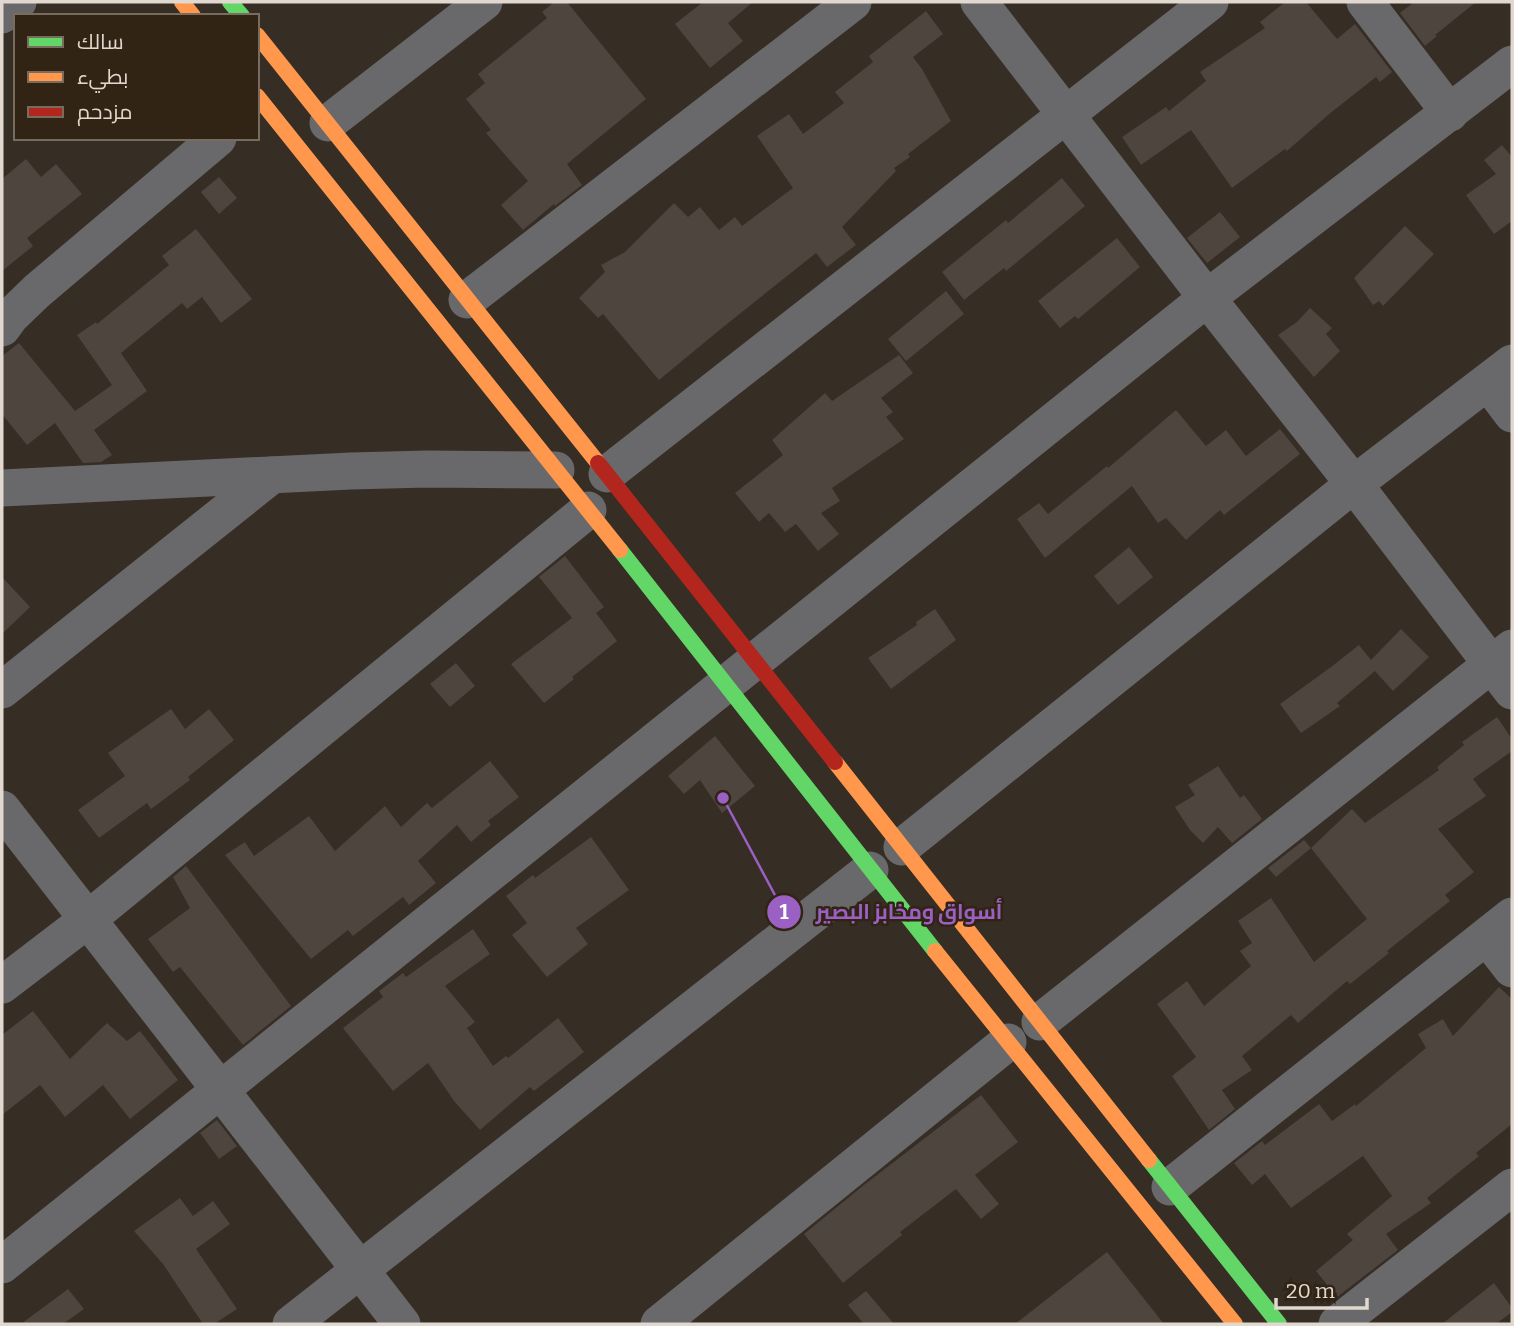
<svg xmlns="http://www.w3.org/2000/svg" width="1514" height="1326" viewBox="0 0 1514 1326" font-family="Bitter,Cairo,serif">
<rect width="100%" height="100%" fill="#362d25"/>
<g fill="#4d453e">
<polygon points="554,2 567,2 646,99 567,164 582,185 555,206 554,204 523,230 501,205 528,181 486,133 491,130 466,99 485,83 478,74 547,18 542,12"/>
<polygon points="703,2 753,2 728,23 743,41 710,68 675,24"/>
<polygon points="1285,2 1306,2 1337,39 1355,24 1392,72 1380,82 1376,77 1328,115 1287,151 1285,149 1232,188 1191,130 1141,165 1122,137 1166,107 1169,111 1206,81 1200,72 1265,28 1260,22"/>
<polygon points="1414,2 1476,2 1435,35 1437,36 1425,46 1400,13"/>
<polygon points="926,11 943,34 913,57 922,69 951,121 908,154 910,157 894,168 896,171 842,227 856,245 827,267 816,253 722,328 659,380 603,314 598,318 579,298 605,272 601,265 625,252 674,203 688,217 700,207 719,230 735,217 742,226 793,188 757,136 789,114 803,134 844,103 835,92 873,62 869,56"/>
<polygon points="1502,145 1512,157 1512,221 1494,234 1466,195 1496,174 1484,160"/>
<polygon points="26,159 41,177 56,164 82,194 27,238 33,246 2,271 2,179"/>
<polygon points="219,177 237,198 219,214 201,192"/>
<polygon points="1062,178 1085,206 1006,271 1004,268 964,300 942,272 1006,220 1008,223"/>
<polygon points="1220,212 1240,237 1207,263 1187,238"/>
<polygon points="1405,226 1434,254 1383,306 1379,301 1373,305 1354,278"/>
<polygon points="196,229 252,299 221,323 202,297 187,309 182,303 121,353 147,391 94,430 112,455 101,462 83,463 55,423 27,445 2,414 2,356 19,343 75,411 112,385 77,335 96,322 97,324 169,265 162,256"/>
<polygon points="1117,238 1140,267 1078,319 1075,316 1060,328 1038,301"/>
<polygon points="946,291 964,314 906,361 888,339"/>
<polygon points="1310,308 1332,328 1326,334 1340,351 1314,377 1278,335 1297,322"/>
<polygon points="899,355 913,373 881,398 893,412 886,417 904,439 832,488 840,501 821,513 839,534 818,551 796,524 785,532 769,513 759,522 735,493 783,455 772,440 825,393 832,401"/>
<polygon points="1176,410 1206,446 1226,430 1246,456 1280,429 1300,454 1224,515 1220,510 1186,540 1166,518 1158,523 1132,486 1045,558 1017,519 1039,503 1048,514 1107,466 1108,468"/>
<polygon points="1129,547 1153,577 1118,605 1094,576"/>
<polygon points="565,556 604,607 596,613 617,641 572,677 574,679 544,703 511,664 572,618 539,577"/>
<polygon points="2,577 30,607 2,634"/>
<polygon points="935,609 956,640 891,689 868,658 917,625 916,622"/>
<polygon points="1401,629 1429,657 1393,691 1375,671 1337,703 1340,706 1301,733 1280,704 1331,667 1359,645 1371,660"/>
<polygon points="456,663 475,686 450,707 430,684"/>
<polygon points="171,709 185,729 209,709 234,740 188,777 190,780 151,809 147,803 99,838 78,810 125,776 108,753"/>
<polygon points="1497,717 1512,739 1512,751 1473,779 1486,796 1438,829 1474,872 1445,895 1450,901 1387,951 1389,953 1350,984 1347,981 1298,1023 1291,1015 1242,1056 1252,1070 1222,1090 1235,1109 1209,1130 1172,1076 1196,1057 1157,1004 1187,981 1204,1006 1251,966 1240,951 1252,943 1238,921 1271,898 1314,962 1367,919 1311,848 1352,809 1365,823 1439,770 1437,767 1464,745 1462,742"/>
<polygon points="715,736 755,786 722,813 700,780 684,794 668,776"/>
<polygon points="490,761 519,797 488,821 491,825 471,842 457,825 418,861 436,883 409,905 403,897 353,936 348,930 311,959 225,855 245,842 254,856 309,816 335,851 385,806 401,827 427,803 432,808"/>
<polygon points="1218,766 1240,798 1244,795 1262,819 1232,843 1218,827 1203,843 1190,830 1175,807 1195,795 1188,785"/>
<polygon points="591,837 629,890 576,928 588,944 547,977 512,935 527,923 506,896 533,875 535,878"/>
<polygon points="1304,840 1311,848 1276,877 1268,868"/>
<polygon points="186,866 291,1006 243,1045 180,967 173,972 148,939 190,908 173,877"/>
<polygon points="473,929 490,954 445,986 475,1022 467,1028 493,1066 506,1056 508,1058 558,1018 584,1052 534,1091 530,1087 480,1130 454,1101 428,1063 393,1091 343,1028 383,997 379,991 403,973 406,977"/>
<polygon points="1499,987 1512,999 1512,1124 1476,1153 1479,1156 1427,1198 1431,1203 1386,1234 1398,1250 1337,1297 1316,1271 1353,1240 1347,1234 1392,1196 1363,1156 1291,1208 1265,1174 1252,1185 1234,1163 1262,1141 1265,1145 1319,1104 1332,1121 1355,1104 1356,1106 1426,1048 1418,1034 1443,1019 1453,1036"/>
<polygon points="33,1011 70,1059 107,1023 127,1041 140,1031 178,1080 130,1119 103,1085 65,1117 40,1085 2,1115 2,1035"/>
<polygon points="981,1095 1018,1142 975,1175 999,1204 981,1219 956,1189 900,1232 902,1235 843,1283 804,1234 864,1185"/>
<polygon points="217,1120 237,1146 219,1159 200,1133"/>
<polygon points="180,1198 193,1216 213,1201 230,1224 196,1249 237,1309 214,1324 203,1324 163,1264 134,1231"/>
<polygon points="1107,1252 1164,1324 1015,1324"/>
<polygon points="1494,1283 1512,1308 1512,1312 1496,1324 1442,1324"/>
<polygon points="68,1289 84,1309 63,1324 21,1324"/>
<polygon points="866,1291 894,1324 864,1324 848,1305"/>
</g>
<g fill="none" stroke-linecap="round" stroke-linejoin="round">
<g stroke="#69686a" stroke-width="37">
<polyline points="979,2 1207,298 1354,484 1512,691"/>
<polyline points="1365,2 1450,113"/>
<polyline points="2,15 18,2"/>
<polyline points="328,123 484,2"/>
<polyline points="467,300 853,2"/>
<polyline points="2,328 10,317 37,291 218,138"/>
<polyline points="1488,382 1512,414"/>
<polyline points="607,474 1210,2"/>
<polyline points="2,488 351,471 427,469 556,470"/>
<polyline points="2,690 272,475"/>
<polyline points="2,809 402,1324"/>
<polyline points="902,847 1354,484 1512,363"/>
<polyline points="1487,937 1512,969"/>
<polyline points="2,985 87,920 588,510"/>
<polyline points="1040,1022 1512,648"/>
<polyline points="1170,1187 1512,916"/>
<polyline points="2,1265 1207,298 1512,64"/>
<polyline points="291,1324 870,870"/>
<polyline points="659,1324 1008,1042"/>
<polyline points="1337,1324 1512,1187"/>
</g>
<g stroke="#63d668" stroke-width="16">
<polyline points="230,2 242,16"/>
<polyline points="620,550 935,951"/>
<polyline points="1149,1160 1279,1324"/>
</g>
<g stroke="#ff974d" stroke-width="16">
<polyline points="182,2 193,16"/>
<polyline points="257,35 598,463"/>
<polyline points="257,96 620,550"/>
<polyline points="835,762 1149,1160"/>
<polyline points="935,951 1235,1324"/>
</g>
<polyline stroke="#b3261e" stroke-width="16" points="598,463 835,762"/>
</g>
<path fill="none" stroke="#9a60c4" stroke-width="2.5" d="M723 798L784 912"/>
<g fill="#9a60c4" stroke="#322415" stroke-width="2.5">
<circle cx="723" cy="798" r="7"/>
<circle cx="784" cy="912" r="18"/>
</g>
<g font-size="21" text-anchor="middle" font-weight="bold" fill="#fff">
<text x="784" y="919">1</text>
</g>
<g font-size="21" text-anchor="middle" font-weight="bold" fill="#9a60c4" stroke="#322415" stroke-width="5" stroke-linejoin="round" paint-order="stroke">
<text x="909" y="919">أسواق ومخابز البصير</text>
</g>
<rect width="1514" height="1326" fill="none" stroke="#e1d8cf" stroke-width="7"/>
<rect x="14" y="14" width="245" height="126" fill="#322415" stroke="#786c5f" stroke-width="2"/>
<rect x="28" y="37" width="35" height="10" fill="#63d668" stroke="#786c5f" stroke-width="2"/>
<text x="77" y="49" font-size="21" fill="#e1d8cf">سالك</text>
<rect x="28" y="72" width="35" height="10" fill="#ff974d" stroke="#786c5f" stroke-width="2"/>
<text x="77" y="84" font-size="21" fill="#e1d8cf">بطيء</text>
<rect x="28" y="107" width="35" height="10" fill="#b3261e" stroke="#786c5f" stroke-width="2"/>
<text x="77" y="119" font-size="21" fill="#e1d8cf">مزدحم</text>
<path d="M1276 1298v10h91v-10" fill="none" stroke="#e1d8cf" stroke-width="3.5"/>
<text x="1286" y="1298" font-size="21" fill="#e1d8cf" stroke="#322415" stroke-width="5" paint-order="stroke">20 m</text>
</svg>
